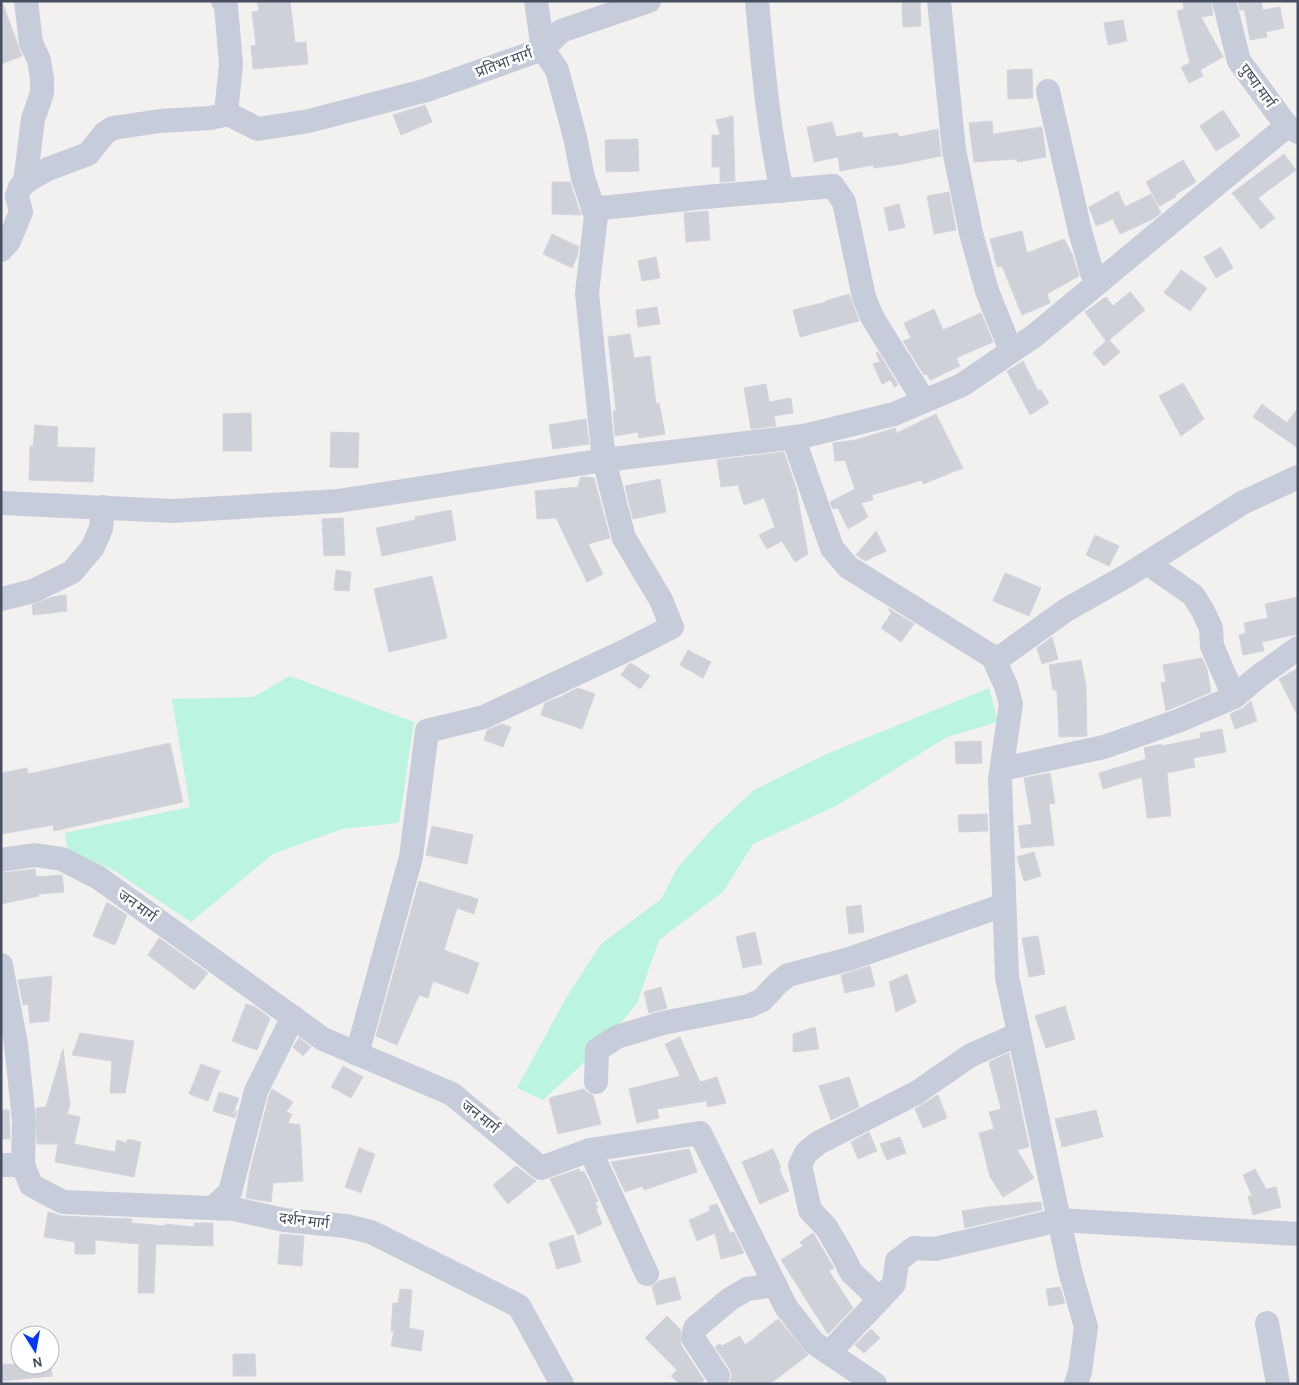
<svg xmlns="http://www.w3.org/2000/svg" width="1299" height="1385" viewBox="0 0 1299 1385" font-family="'Alegreya Sans','Noto Sans Devanagari',sans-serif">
<rect width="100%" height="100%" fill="#f3f1f0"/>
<g fill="#bbf4df">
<polygon points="290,676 414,722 399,823 342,829 273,854 191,922 113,870 68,851 65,833 190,807 172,699 253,697"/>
<polygon points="989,688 998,722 947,737 836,806 753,844 723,892 659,940 637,1003 598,1050 543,1100 517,1088 566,998 601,944 661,899 678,867 713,828 754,790 824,755"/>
</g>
<g fill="#cfd1d8" stroke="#d4d4dd">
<polygon points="257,1 290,1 295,43 306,42 308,64 253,69 251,46 256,45 252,12 259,11"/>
<polygon points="902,1 920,1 921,26 903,27"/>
<polygon points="1183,1 1211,1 1213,15 1201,17 1223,57 1200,70 1203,76 1189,83 1181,67 1190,63 1177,11 1184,9"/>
<polygon points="1238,1 1261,1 1263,10 1280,7 1284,28 1266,32 1267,37 1250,40 1244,7 1244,10 1240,10"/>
<polygon points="1,4 3,4 22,56 1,64"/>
<polygon points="1123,20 1127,41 1108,45 1104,23"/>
<polygon points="1032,69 1033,98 1008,99 1007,70"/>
<polygon points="425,105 432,122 401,135 393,115"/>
<polygon points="1223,110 1240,136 1216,151 1200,126"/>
<polygon points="733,116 735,181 720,182 720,167 712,167 712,135 720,135 716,120"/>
<polygon points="992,121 993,134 1042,127 1046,157 1017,162 1017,159 974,162 969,123"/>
<polygon points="832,122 836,137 862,132 863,138 898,133 899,137 938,129 941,156 902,164 874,168 873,165 840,171 838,157 814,162 807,127"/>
<polygon points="638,139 639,171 606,172 605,140"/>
<polygon points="1284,154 1296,170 1258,198 1275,218 1261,229 1232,193"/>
<polygon points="1183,160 1196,182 1175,195 1176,197 1159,206 1146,182"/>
<polygon points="552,182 570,182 581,215 552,214"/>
<polygon points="1118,191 1125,207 1151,194 1161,213 1155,218 1120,234 1113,219 1096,226 1089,207"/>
<polygon points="949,192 956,230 934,234 927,196"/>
<polygon points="899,204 905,227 889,231 884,208"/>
<polygon points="708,211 710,240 686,242 684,213"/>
<polygon points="1022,231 1027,253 1064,239 1072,254 1079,276 1047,294 1050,303 1022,315 1002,266 997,267 990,239"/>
<polygon points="552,234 579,247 577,257 572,268 543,254"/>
<polygon points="1221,247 1233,268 1216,278 1204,257"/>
<polygon points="656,257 660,278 642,281 638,261"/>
<polygon points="1181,270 1207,288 1190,311 1164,293"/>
<polygon points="1130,292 1145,310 1109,340 1120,352 1104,366 1093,353 1106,341 1085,312 1106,297 1113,306"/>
<polygon points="849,294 859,321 800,337 793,310 826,302 825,301"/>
<polygon points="657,307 660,324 638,327 636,310"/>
<polygon points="934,309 943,330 981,313 993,342 956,358 960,366 930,380 927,374 924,375 903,341 911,338 904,323"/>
<polygon points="630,334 634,358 650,356 656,404 659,403 665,434 639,438 638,432 615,436 613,411 616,411 608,337"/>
<polygon points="878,352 898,385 894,387 891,380 882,384 873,364 880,362 876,353"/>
<polygon points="1023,361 1038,391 1041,390 1049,403 1030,415 1007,371"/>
<polygon points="1183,383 1204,419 1181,436 1159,396"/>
<polygon points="766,384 769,402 791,398 793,413 774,416 776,426 751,429 744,388"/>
<polygon points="1262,404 1287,423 1298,408 1298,448 1253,417"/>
<polygon points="251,413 252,451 223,451 223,414"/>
<polygon points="936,414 963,468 923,484 922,480 872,495 873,500 861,503 868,517 848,529 838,508 833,509 830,502 855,489 845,460 835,461 833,443 856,440 895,428 897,433"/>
<polygon points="586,419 589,444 553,449 549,425"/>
<polygon points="35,425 58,427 57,447 95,448 93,482 29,480 30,446 33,446"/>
<polygon points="331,432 359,433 358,468 330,467"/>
<polygon points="784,452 796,488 808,554 795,562 782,541 767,549 759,535 775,527 764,498 744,505 738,485 721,487 717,460"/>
<polygon points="585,477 594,478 610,538 588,544 603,574 587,582 556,518 537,519 535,491 578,487 580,478"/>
<polygon points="660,479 666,512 633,519 625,486"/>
<polygon points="451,510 456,540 382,556 376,528 415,520 415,517"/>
<polygon points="343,518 345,555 324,556 322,519"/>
<polygon points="876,531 886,551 865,561 856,555"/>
<polygon points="1095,535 1119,546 1109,566 1086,555"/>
<polygon points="336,570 351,572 349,591 334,590"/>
<polygon points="1005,573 1041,588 1029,616 993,601"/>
<polygon points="432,576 447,638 389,652 374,589"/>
<polygon points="66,595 67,611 33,615 32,605 52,597"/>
<polygon points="1298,597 1298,634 1262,642 1264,651 1243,655 1239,635 1246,633 1244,623 1268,618 1265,604"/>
<polygon points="888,608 914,624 901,642 881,628 891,614"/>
<polygon points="1052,637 1058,659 1042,664 1037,648"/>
<polygon points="688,650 711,662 703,678 680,665"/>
<polygon points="1202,658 1207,669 1211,692 1166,711 1161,683 1166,682 1163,665"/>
<polygon points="1081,660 1086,686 1087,736 1059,737 1057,690 1053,690 1049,665"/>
<polygon points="631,663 650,676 640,689 621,675 628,665"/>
<polygon points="1298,668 1298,716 1279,679"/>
<polygon points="578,688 595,694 582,729 541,715 545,703 560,697 562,697 563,695"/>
<polygon points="1251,701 1257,721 1235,729 1230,714 1243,708"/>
<polygon points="502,724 511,727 503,747 484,740 487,730"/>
<polygon points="1222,729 1226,752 1193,758 1195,767 1167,773 1171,816 1147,818 1142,777 1103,789 1099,773 1146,759 1144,748 1162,744 1162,746 1201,738 1200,733"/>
<polygon points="981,741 982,763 956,764 955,742"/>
<polygon points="170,743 183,802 54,831 53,825 1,834 1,773 27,768 28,774"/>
<polygon points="1050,773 1055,803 1049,804 1054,845 1021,848 1018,826 1032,824 1024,778"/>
<polygon points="987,814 988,831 959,832 958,815"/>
<polygon points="432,826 473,835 467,864 426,855"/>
<polygon points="1034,852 1041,876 1024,881 1017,857"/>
<polygon points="35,869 36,877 62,875 64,892 38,894 39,896 1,904 1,873"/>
<polygon points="419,881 478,899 474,914 457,908 444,950 479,963 468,994 433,981 428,998 419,995 397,1045 376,1036"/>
<polygon points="107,902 127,915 115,945 93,936"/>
<polygon points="861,905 864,932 849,934 846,907"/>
<polygon points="755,932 762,964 743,968 736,937"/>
<polygon points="1038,936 1045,974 1029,977 1022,938"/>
<polygon points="159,938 208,973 194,990 148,955"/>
<polygon points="870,966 875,986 845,993 841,975"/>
<polygon points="907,974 916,1002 896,1012 889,982"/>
<polygon points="52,976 49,1021 30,1023 28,1004 23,1005 18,980"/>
<polygon points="661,987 667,1008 649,1013 644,992"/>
<polygon points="246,1004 255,1007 270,1018 257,1050 232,1041"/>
<polygon points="1065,1006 1075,1039 1046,1048 1035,1016"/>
<polygon points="815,1027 819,1049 793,1052 793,1034"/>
<polygon points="80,1033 134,1041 125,1093 110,1093 112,1061 72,1055"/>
<polygon points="680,1037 700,1082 717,1077 726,1103 708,1107 706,1101 657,1109 659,1118 637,1123 629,1089 680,1076 665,1044"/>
<polygon points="299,1038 311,1047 303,1056 293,1047"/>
<polygon points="63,1049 70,1104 67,1114 80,1117 74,1144 115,1152 117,1140 126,1143 128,1139 141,1142 134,1177 55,1162 58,1144 37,1144 36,1108 46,1107"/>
<polygon points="1009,1053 1029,1147 1017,1150 1034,1178 1003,1197 990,1177 979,1133 994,1129 989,1112 1001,1109 989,1062"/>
<polygon points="201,1064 220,1071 208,1101 189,1094"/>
<polygon points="343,1066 363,1077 351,1098 331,1087"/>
<polygon points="849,1077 859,1107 831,1120 819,1086"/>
<polygon points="272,1089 293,1102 286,1112 292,1114 288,1123 300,1125 303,1181 273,1183 271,1202 246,1198 250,1171 269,1096"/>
<polygon points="584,1089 588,1093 593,1095 601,1124 558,1134 549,1098"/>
<polygon points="219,1092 239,1098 232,1116 237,1110 235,1118 213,1111"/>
<polygon points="938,1095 947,1118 923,1128 915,1109"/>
<polygon points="1,1110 9,1110 10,1139 1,1139"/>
<polygon points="1096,1110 1103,1137 1062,1147 1055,1119"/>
<polygon points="869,1132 877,1151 858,1159 851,1142"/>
<polygon points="900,1137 906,1153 887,1160 880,1144"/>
<polygon points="359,1148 375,1154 361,1193 345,1187"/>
<polygon points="689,1149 697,1172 644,1190 643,1186 625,1192 611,1162"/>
<polygon points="773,1149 781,1168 779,1169 789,1191 760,1204 742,1162"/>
<polygon points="516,1166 536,1181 508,1204 493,1185"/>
<polygon points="579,1169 580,1172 584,1171 598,1201 595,1202 598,1208 596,1209 602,1224 578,1235 550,1179"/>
<polygon points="1255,1169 1266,1189 1276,1187 1281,1207 1253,1215 1248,1196 1252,1196 1243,1175"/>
<polygon points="1041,1202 1042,1210 965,1228 962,1211 987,1207"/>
<polygon points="717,1204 730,1233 734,1232 744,1253 721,1259 715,1233 697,1241 689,1220 710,1211 709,1206"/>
<polygon points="48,1212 62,1216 132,1219 131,1223 165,1226 165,1224 194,1227 194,1223 213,1223 213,1246 156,1244 154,1293 138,1293 139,1244 95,1240 95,1254 75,1254 75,1242 44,1237"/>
<polygon points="813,1233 834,1268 829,1271 853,1308 828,1334 781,1260 803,1246 800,1242"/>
<polygon points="280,1234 304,1236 302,1266 278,1264"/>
<polygon points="573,1235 581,1262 557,1269 549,1243"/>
<polygon points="675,1277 681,1299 657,1305 652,1287 659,1281"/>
<polygon points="1060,1287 1065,1303 1049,1306 1046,1289"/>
<polygon points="400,1289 412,1290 409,1328 424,1331 421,1351 391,1346 394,1331 391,1331 393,1303 398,1303"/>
<polygon points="667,1316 681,1330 680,1336 681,1345 704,1380 701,1384 680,1384 671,1376 677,1370 645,1338"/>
<polygon points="778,1319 808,1355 770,1384 729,1384 732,1376 730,1369 715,1347 720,1344 722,1346 740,1336 745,1345"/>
<polygon points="871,1329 880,1338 864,1353 855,1345"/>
<polygon points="233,1354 255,1354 256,1376 233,1376"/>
<polygon points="1,1364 51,1365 52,1376 1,1381"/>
</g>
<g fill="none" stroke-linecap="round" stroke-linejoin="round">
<g stroke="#c6ccda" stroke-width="24">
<polyline points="223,1 226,6 231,64 226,113 258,129 309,121 427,90 543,49 561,31 649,1"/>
<path d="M 757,1 C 763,65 768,128 782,191"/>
<polyline points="939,1 954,150 971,233 987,291 1011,351"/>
<polyline points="1224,1 1239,61 1287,126 1298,132"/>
<polyline points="1048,91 1080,231 1092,273 1099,282"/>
<polyline points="25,183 33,119 42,93 42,79 39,60 31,43 26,1"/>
<polyline points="593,209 705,197 833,186 844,202 864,297 872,317 924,401"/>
<polyline points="1,250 9,241 21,212 17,196 20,187 28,180 48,169 88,154 105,133 113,128 160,121 210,118 229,114"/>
<polyline points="793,437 832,548 848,567 993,657 1006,686 1011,704 1000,779 1007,977 1070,1271 1086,1327 1080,1372 1076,1384"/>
<polyline points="1,503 173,511 338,501 604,460 804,436 894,414 962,385 1034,336 1287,126"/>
<polyline points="1147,563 1193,595 1203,611 1211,628 1212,646 1234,697"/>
<polyline points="1,599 33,591 72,572 93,547 101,528 103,507"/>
<polyline points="993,657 1002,656 1066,610 1128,575 1242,503 1298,477"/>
<polyline points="1002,769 1104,747 1178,721 1234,697 1259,676 1298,648"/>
<polyline points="1,860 35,855 62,859 99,878 323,1039 452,1094 541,1168 590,1150 700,1133 786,1307 814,1343 875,1384"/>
<polyline points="1,965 16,1044 24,1121 23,1165"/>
<polyline points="357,1054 411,857 427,731 484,717 631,648 672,627 661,600 624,538 604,460 587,293 596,216 583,178 575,137 557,70 543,49 536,1"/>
<polyline points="596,1082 597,1050 617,1037 663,1023 749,1006 762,1000 777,984 788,975 849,959 1004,905"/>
<polyline points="590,1150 647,1274"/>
<polyline points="1,1165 23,1165 31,1185 63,1202 234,1209 284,1220 346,1226 371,1232 519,1306 562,1384"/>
<polyline points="213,1208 230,1192 256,1091 293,1017"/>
<polyline points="879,1299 851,1272 842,1254 826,1227 810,1210 800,1165 806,1153 818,1143 916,1093 971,1055 1019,1034"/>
<polyline points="1267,1323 1278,1384"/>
<polyline points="829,1353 894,1284 897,1261 914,1248 935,1249 1059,1220 1298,1234"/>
<polyline points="718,1376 693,1338 695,1328 730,1299 747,1289 775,1285"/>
</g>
</g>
<g text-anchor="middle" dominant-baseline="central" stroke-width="5" stroke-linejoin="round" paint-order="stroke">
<g font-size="15" fill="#464e60" stroke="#fff">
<text transform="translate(504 63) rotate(-20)">प्रतिभा मार्ग</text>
<text transform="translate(1257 86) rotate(54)">पुष्पा मार्ग</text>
<text transform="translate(137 906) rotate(36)">जन मार्ग</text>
<text transform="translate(480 1117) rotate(39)">जन मार्ग</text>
<text transform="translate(304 1221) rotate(7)">दर्शन मार्ग</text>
</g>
</g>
<rect width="1299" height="1385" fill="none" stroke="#464e60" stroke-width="5"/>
<g transform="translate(35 1350) rotate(169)"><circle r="24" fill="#ffffff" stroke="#b5b8bf"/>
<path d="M0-4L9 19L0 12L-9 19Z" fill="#0537f8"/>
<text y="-8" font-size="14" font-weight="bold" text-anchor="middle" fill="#464e60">N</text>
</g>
</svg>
